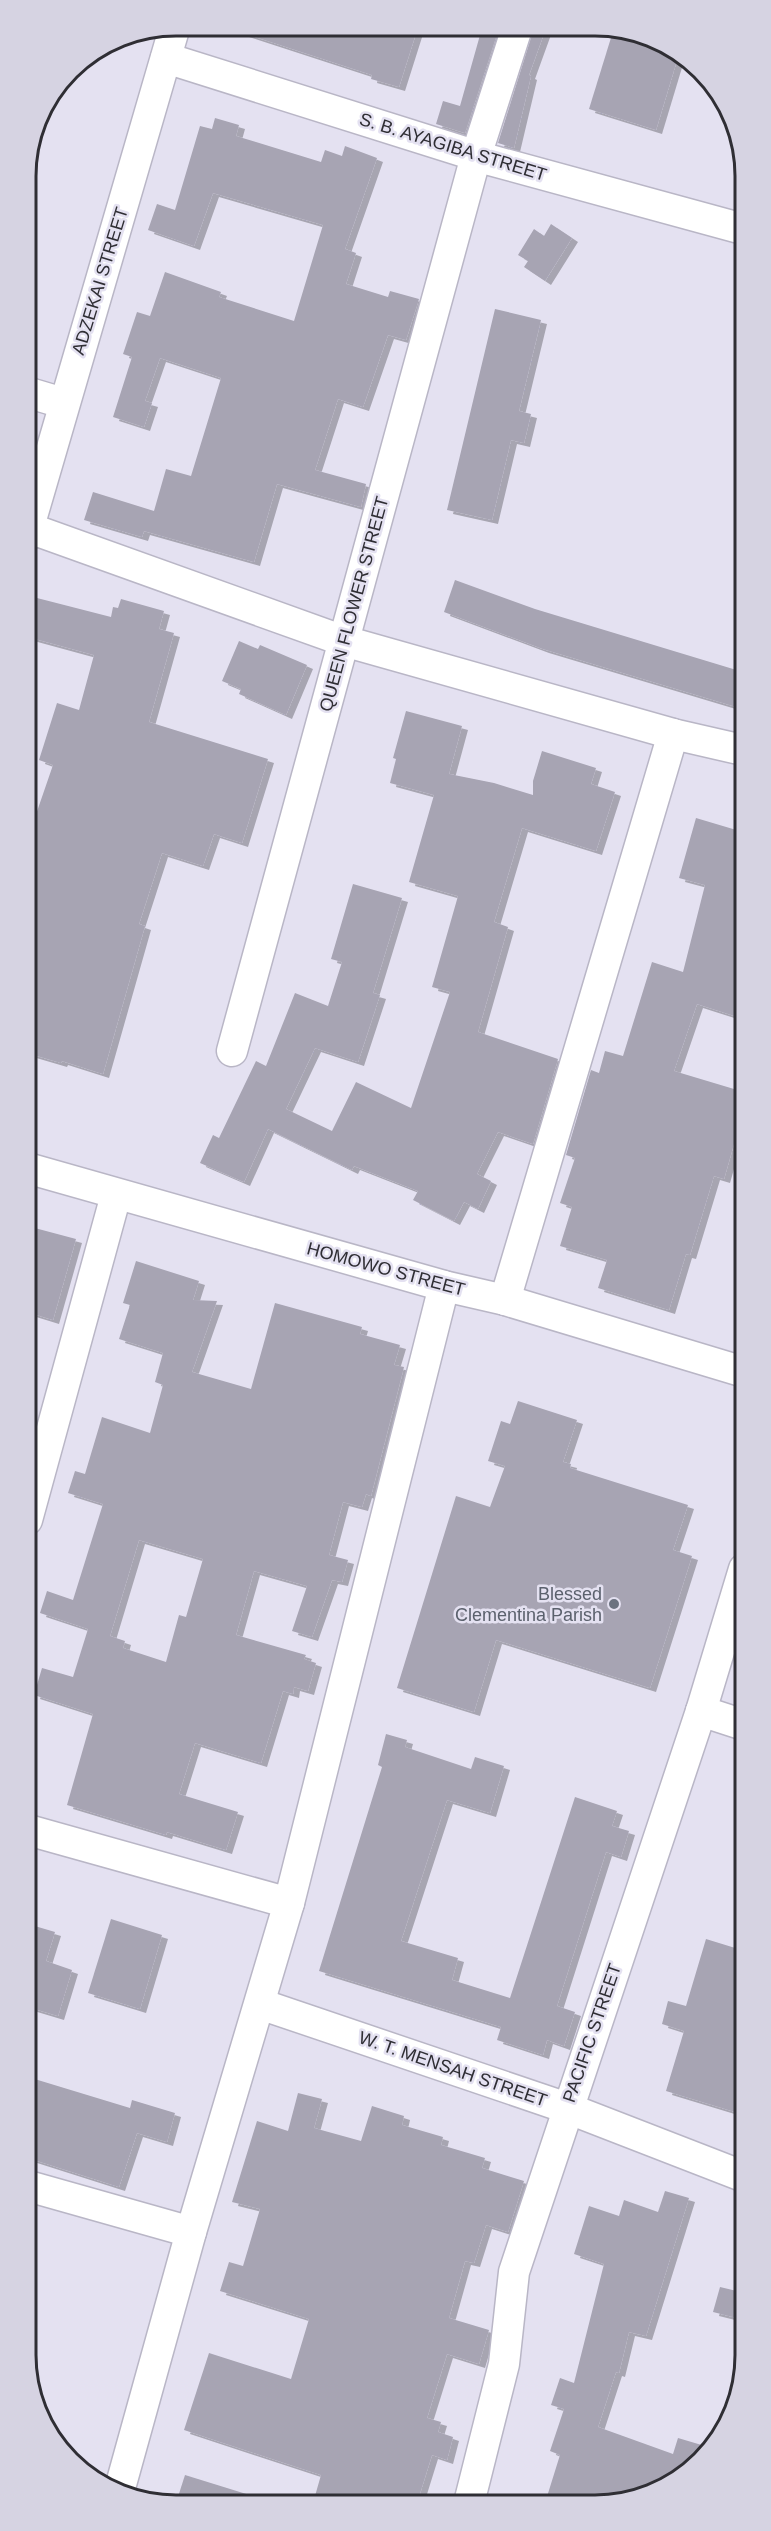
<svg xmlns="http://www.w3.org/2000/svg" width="771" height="2531" viewBox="0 0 771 2531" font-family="Helvetica,sans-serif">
<defs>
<filter id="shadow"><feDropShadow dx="6" dy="4" stdDeviation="0" flood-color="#0004"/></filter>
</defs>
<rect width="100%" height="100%" fill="#e4e1f1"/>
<g fill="#a7a4b3" fill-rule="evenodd" filter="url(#shadow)">
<polygon points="238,26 318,26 418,27 399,87 371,79 372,75 237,31"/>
<polygon points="482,28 499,28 465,133 436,124 443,101 460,106"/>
<polygon points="534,28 546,28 529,75 531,76 514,148 498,143"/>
<polygon points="614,28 625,28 678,57 656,130 589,109"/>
<polygon points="215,118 239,125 236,136 321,162 325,150 342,156 345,146 377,158 345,249 356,253 346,284 388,297 390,291 419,299 406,340 388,335 363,407 338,399 315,470 366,484 361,507 277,484 254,562 144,531 142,537 84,520 93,492 154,511 166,469 191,476 221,378 160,358 145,401 152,403 144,427 113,417 132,357 123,354 137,312 150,316 165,272 221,292 219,297 294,321 323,225 213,193 194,246 148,230 157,204 175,210 200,126 212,129"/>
<polygon points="551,224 572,238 545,281 524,267 528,261 518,255 534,229 544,236"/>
<polygon points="495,309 541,320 519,411 531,414 524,443 511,440 492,520 447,510"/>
<polygon points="455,580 535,609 743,672 743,709 543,649 444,612"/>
<polygon points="37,598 111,617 113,607 118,608 121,599 164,611 159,629 174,633 149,722 268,759 242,843 214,834 203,866 162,853 139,924 145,926 103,1074 62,1061 61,1063 27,1053 27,824 32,826 53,765 39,760 57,703 79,710 94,655 28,637"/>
<polygon points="239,641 258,649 260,645 307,665 286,715 239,694 241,689 222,681"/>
<polygon points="406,711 462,726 449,774 494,783 533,795 533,781 542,751 596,768 591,784 615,792 596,851 522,828 494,922 508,927 478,1032 558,1059 533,1144 498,1132 477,1174 491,1181 478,1209 464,1202 454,1221 413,1200 418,1191 354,1166 352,1170 268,1129 244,1182 200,1163 213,1135 219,1138 256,1061 266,1066 295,993 328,1006 342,962 331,959 353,884 402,898 373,993 380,995 358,1062 315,1048 286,1109 332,1131 356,1082 411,1108 450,992 432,987 458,896 409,882 434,795 390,783 396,759 393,758"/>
<polygon points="696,818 743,832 743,842 734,877 744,878 744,1019 697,1004 674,1071 744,1092 744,1109 724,1179 714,1176 690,1255 686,1254 669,1310 598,1288 607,1260 560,1246 572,1207 560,1203 575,1158 566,1155 591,1070 599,1073 605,1051 623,1056 652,962 683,972 705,885 679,878"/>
<polygon points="31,1227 76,1239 53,1320 27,1312 27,1241"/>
<path d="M 136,1261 L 199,1281 L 193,1300 L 217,1301 L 192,1372 L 251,1389 L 275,1303 L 362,1327 L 360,1334 L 400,1345 L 394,1365 L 404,1367 L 371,1496 L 366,1494 L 362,1507 L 343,1502 L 329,1555 L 348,1560 L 342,1582 L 332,1580 L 312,1637 L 292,1631 L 307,1586 L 254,1571 L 236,1635 L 306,1655 L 304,1659 L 316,1663 L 308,1691 L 294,1687 L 293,1694 L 283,1691 L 261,1763 L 195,1743 L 179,1794 L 238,1812 L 226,1850 L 167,1832 L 166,1835 L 67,1805 L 93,1714 L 34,1695 L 42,1668 L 73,1677 L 88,1629 L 40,1613 L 47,1591 L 73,1600 L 103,1504 L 68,1493 L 75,1471 L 85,1474 L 102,1417 L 150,1433 L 163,1385 L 155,1382 L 163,1353 L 119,1339 L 130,1305 L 123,1303 ZM 139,1540 L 203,1559 L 186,1617 L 179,1615 L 166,1662 L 123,1648 L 125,1641 L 110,1636 Z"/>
<polygon points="518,1401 577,1420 563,1462 571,1464 570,1468 688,1505 673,1550 692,1556 650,1688 496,1640 474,1712 397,1688 456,1496 490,1507 505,1466 488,1461 501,1421 510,1424"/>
<polygon points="386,1734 407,1740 405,1747 471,1769 475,1757 504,1766 490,1813 447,1800 401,1941 458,1958 452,1980 510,1998 575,1797 617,1811 612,1826 629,1831 621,1857 606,1852 557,2006 575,2012 564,2046 547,2040 543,2055 497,2040 501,2027 319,1971 382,1767 378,1765"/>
<polygon points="111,1919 162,1935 140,2009 88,1993"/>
<polygon points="28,1924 55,1932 46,1961 72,1970 58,2016 28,2007"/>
<polygon points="706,1939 745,1951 745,2115 666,2091 684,2031 662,2024 668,2001 686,2006"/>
<polygon points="28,2077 130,2108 132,2100 175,2113 167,2142 137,2133 119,2187 28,2158"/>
<polygon points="298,2093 322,2099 314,2128 361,2141 372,2106 404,2116 402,2125 443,2137 441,2145 485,2158 482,2168 524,2181 508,2232 486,2225 474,2263 465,2261 449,2318 489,2330 479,2364 447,2354 427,2418 441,2422 438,2432 453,2437 447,2460 432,2455 417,2503 313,2503 321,2475 184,2430 209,2353 291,2379 309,2319 220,2291 229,2262 243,2266 260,2209 232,2202 257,2121 288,2131"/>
<polygon points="665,2191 689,2198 646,2336 629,2332 619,2373 616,2372 598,2427 673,2454 678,2438 705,2446 701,2461 670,2486 624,2503 545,2503 560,2455 550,2451 564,2409 551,2405 560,2378 574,2383 604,2264 574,2254 589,2206 619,2216 624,2200 658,2212"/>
<polygon points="720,2287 745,2293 745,2320 713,2312"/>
<polygon points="185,2475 256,2497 256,2503 176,2503"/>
</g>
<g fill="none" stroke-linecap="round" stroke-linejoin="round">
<defs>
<g id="minor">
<polyline points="166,58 490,160 743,229"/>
<polyline points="26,392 63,403"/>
<polyline points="29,528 344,641 673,734 743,750"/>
<polyline points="26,537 175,26"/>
<polyline points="232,1051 476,156 517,28"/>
<polyline points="27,1168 444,1286 505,1300 744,1372"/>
<polyline points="505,1300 673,734"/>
<polyline points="27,1520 116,1195"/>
<polyline points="701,1711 744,1725"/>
<polyline points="28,1830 289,1903"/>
<polyline points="260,2004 567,2108 745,2177"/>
<polyline points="28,2186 191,2232"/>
<polyline points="120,2488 191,2232 289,1903 444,1286"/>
<polyline points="469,2503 504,2364 514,2272 701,1711 744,1569"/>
</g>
</defs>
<use href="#minor" stroke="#b9b6c6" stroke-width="33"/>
<use href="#minor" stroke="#fff" stroke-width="30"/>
</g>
<circle fill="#6b7280" stroke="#e4e1f1" stroke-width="2" cx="614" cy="1604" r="6"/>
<g text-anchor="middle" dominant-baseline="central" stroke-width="5" stroke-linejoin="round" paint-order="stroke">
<g font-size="18" fill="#2f2e34" stroke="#e4e1f1">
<text transform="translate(453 147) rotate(17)">S. B. AYAGIBA STREET</text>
<text transform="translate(100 281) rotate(-73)">ADZEKAI STREET</text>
<text transform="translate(354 604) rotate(-75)">QUEEN FLOWER STREET</text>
<text transform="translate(386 1269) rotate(15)">HOMOWO STREET</text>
<text transform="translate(592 2033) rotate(-71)">PACIFIC STREET</text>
<text transform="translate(453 2069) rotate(19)">W. T. MENSAH STREET</text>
</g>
<g font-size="18" fill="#5b616d" stroke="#e4e1f1" text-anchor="end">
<text x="602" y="1594">Blessed<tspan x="602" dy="21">Clementina Parish</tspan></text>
</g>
</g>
<path d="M0 0H771V2531H0ZM176 36H595A140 140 0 0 1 735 176V2355A140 140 0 0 1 595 2495H176A140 140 0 0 1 36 2355V176A140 140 0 0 1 176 36Z" fill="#d6d3e2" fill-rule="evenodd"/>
<path fill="none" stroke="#2f2e34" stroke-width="3" d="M176 36H595A140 140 0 0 1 735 176V2355A140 140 0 0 1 595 2495H176A140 140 0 0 1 36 2355V176A140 140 0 0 1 176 36Z"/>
</svg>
